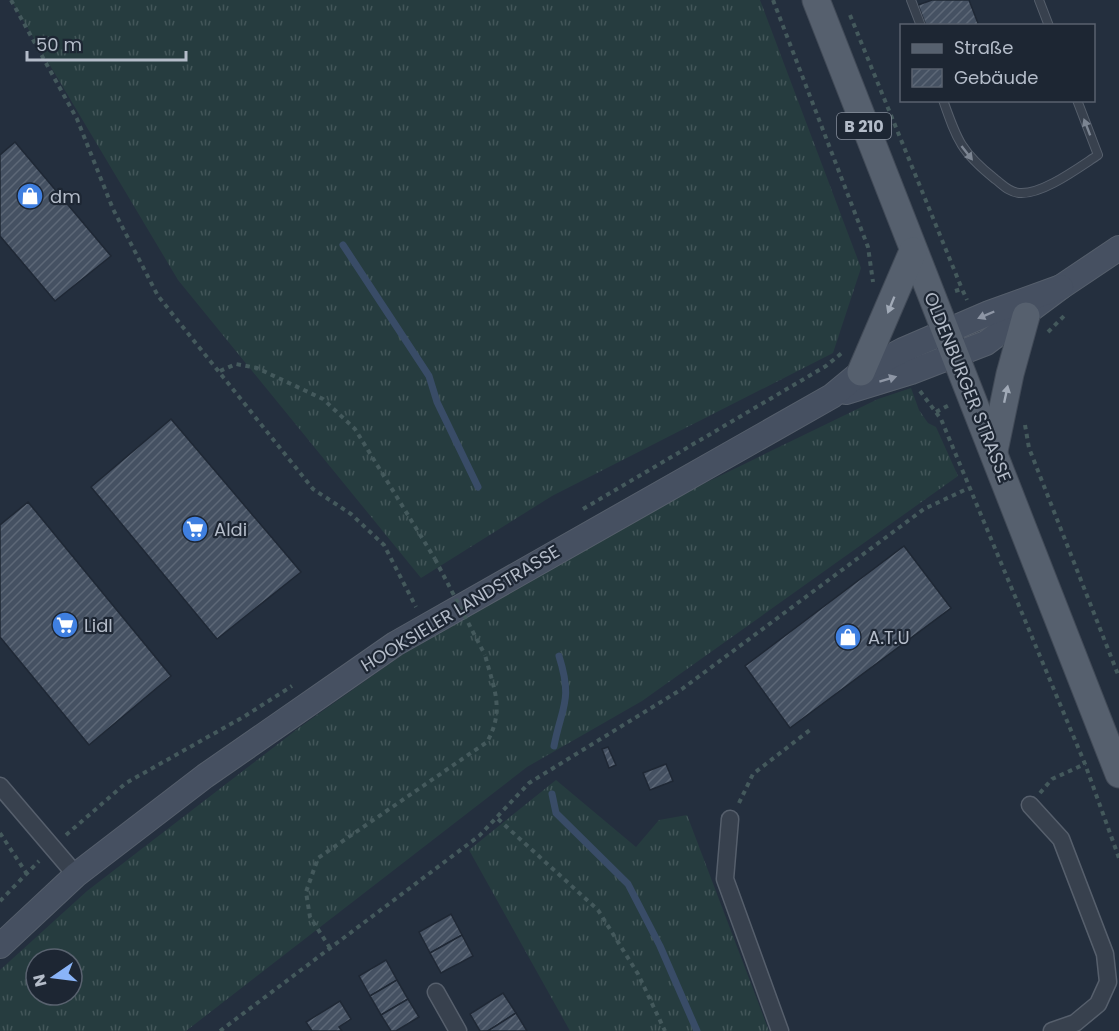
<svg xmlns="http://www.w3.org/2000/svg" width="1119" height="1031" viewBox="0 0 1119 1031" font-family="Poppins,sans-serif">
<defs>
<pattern id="grass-tufts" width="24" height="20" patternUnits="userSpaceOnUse" patternTransform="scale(1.5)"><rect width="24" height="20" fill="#263c3f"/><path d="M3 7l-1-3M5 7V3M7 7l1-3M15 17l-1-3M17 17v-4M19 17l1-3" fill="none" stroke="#435659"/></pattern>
<pattern id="building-hatch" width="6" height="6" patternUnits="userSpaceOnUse" patternTransform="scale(1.5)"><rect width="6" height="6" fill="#455162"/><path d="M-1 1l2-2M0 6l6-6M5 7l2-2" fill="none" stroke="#5d6877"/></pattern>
</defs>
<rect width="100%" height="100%" fill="#242f3e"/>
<g fill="url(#grass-tufts)" fill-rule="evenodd">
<polygon points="11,0 760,0 861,268 833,353 552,496 421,578 178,280"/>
<path d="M 911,388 L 919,410 L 928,423 L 936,427 L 958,476 L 642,701 L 527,767 L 186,1031 L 0,1031 L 0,970 L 87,891 L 300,727 L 416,645 L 701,485 L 878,399 ZM 36,959 L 72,959 L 72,995 L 36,995 Z"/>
<polygon points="556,780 636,847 659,820 687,815 769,1031 570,1031 469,850"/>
</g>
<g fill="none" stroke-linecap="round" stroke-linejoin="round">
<g stroke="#394c67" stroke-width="7">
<polyline points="343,245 429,376 437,402 478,487"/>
<path d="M 554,746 C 562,705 573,701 559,656"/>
<polyline points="552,794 556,813 628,884 660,946 697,1031"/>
</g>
</g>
<g fill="url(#building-hatch)" stroke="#1f2835" stroke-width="1.5">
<polygon points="932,0 969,0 979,26 926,26 918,5"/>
<polygon points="15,142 111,256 55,301 0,236 0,155"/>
<polygon points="171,419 301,572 217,639 91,487"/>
<polygon points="28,502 171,676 89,745 0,637 0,525"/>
<polygon points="904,546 951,608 790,728 745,666"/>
<polygon points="608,747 616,765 609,768 602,749"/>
<polygon points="666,764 673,781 650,790 643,773"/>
<polygon points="451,914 462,935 430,953 419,932"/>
<polygon points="462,935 473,956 441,973 430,953"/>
<polygon points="386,960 397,980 370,996 359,976"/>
<polygon points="397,980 408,999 381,1015 370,996"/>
<polygon points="503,993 516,1013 488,1031 480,1031 470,1014"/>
<polygon points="408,999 419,1017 396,1031 391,1031 381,1015"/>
<polygon points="340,1001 351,1019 339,1027 342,1031 312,1031 306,1022"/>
<polygon points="516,1013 527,1031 488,1031"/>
</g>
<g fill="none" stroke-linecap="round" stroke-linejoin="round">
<defs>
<g id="lane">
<polyline points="911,0 921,26"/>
<polyline points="1039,0 1049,26"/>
<path d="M 943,100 C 957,140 961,152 995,179 C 1003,185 1009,192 1019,193 C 1042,195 1078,168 1098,155 L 1077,100"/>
</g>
<g id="street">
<polyline points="0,786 76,875"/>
<polyline points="1030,805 1061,839 1105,954 1108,982 1098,1004 1075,1023 1052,1031"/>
<polyline points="730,819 725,879 780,1031"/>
<polyline points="436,992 458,1031"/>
</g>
<g id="secondary">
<polyline points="846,392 911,372 986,343 1061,287 1119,248"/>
<polyline points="0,946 76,875 205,776 395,644 832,396 861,372 903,350 989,313 1061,287"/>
</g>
<g id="primary">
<polyline points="816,0 1119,774"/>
<polyline points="861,372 913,251"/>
<polyline points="994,451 1010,374 1026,316"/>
</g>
</defs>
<use href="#lane" stroke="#565f6c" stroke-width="10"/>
<use href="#street" stroke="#565f6c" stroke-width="19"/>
<use href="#secondary" stroke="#565f6c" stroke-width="26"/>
<use href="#primary" stroke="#414a57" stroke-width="29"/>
<g stroke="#44595c" stroke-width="4" stroke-dasharray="4.5 4.5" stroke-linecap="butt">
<polyline points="11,0 77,119 113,209 158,296 313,489 351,514 384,545 416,607"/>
<polyline points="773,0 868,247 873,282"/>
<polyline points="850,15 962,289"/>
<polyline points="955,291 962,289 967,300"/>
<polyline points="1048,332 1066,314"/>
<polyline points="220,371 236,364 257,368 323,399 355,429 435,559"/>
<polyline points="920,391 941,419 1085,764 1119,858"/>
<polyline points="936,412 951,404"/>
<polyline points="1025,425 1029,448 1119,677"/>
<polyline points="583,509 826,366 843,352"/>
<polyline points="1040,793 1052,779 1085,764"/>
<polyline points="739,803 753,774 810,730"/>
<polyline points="498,819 598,910 638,974 665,1031"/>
<polyline points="0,833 27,874"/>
<polyline points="66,835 126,783 245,716 292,686"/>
<polyline points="0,901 39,861"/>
<path d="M 330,948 L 310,917 L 306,892 L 318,858 L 487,742 C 505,710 494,689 485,655"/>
<polyline points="220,1031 479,836 529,783 682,689 924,509 969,488"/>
</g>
<use href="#lane" stroke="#38414e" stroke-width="8"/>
<use href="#street" stroke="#38414e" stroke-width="16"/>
<use href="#secondary" stroke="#465061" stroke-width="24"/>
<use href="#primary" stroke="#56606e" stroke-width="27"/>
<polyline stroke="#44595c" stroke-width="4" stroke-dasharray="4.5 4.5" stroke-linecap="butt" points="435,559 485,655"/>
</g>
<defs><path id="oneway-solid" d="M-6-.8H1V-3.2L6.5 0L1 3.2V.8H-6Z" transform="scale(1.5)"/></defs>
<g fill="#7c8592">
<use href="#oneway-solid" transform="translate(1087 127) rotate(-111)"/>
<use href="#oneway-solid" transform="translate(967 153) rotate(52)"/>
</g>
<g fill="#a1aab7">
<use href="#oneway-solid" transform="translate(891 305) rotate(112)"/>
<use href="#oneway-solid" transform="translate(1006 394) rotate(-78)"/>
</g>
<g fill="#8e96a5">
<use href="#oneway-solid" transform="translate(986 315) rotate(157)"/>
<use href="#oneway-solid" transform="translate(888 379) rotate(-17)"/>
</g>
<defs>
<symbol id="shop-disc" viewBox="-11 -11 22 22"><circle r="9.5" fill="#3f7fe0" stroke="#1d2633"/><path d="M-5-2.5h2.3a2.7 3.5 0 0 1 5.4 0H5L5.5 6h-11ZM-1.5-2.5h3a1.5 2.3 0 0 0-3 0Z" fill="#fff"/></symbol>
<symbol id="supermarket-disc" viewBox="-11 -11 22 22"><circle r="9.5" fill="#3f7fe0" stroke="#1d2633"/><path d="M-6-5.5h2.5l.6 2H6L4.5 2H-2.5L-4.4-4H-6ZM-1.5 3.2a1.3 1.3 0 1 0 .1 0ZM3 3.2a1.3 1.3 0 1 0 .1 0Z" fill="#fff"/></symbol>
</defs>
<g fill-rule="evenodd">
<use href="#shop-disc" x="15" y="181" width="30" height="30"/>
<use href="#supermarket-disc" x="180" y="514" width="30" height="30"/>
<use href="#supermarket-disc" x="50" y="610" width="30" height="30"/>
<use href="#shop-disc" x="833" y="622" width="30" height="30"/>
</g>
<g text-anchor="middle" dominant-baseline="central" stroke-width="4.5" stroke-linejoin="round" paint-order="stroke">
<rect fill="#1d2633" stroke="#878f9c" stroke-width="1.5" x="837" y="113" width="54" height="26" rx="4.5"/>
<g font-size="16" font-weight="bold" fill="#b4bcc9">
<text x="864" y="126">B 210</text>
</g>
<g font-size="18" fill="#b4bcc9" stroke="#1d2633" text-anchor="start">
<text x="50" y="196">dm</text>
<text x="214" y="529">Aldi</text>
<text x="84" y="625">Lidl</text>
<text x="868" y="637">A.T.U</text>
</g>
<g font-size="18" fill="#b4bcc9" stroke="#1d2633">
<text transform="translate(968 387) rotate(68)">OLDENBURGER STRASSE</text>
<text transform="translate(460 608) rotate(-31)">HOOKSIELER LANDSTRASSE</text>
</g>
</g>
<rect x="900" y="24" width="195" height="78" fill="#1d2633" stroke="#59626f" stroke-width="1.5"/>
<rect x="912" y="44" width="30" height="9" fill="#56606e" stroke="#59626f" stroke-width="1.5"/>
<text x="954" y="54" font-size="18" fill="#b4bcc9">Straße</text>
<rect x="912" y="69" width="30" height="18" fill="url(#building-hatch)" stroke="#59626f" stroke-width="1.5"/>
<text x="954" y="84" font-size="18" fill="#b4bcc9">Gebäude</text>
<g transform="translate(54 977) rotate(256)"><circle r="28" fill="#1d2633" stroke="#59626f" stroke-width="1.5"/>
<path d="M0-4.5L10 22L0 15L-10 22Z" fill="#8ab4f8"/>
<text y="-9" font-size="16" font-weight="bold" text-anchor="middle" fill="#b4bcc9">N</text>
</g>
<path d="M27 51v9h159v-9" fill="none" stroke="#b4bcc9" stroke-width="3"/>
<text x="36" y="51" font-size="18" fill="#b4bcc9" stroke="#1d2633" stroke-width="4.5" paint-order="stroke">50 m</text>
</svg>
